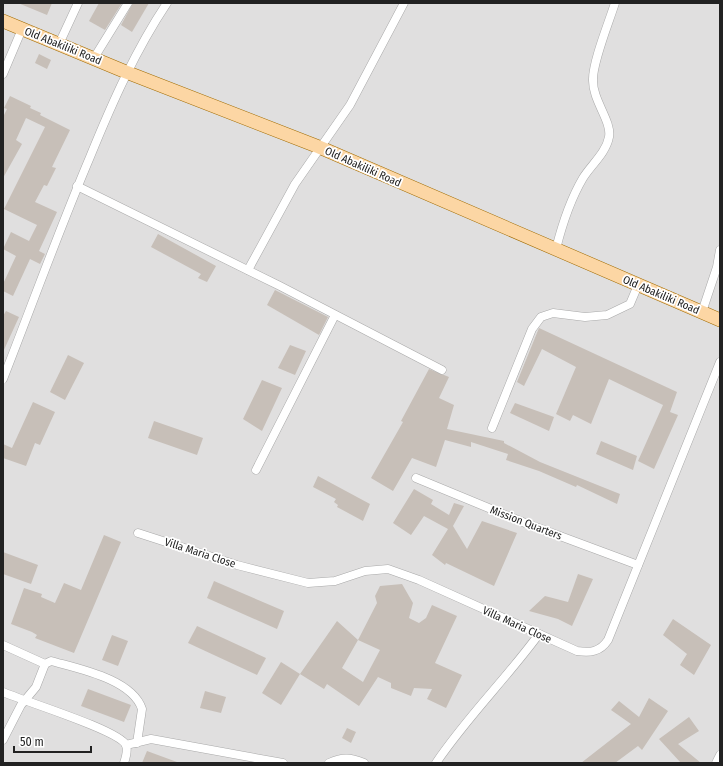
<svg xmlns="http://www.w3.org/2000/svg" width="723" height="766" viewBox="0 0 723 766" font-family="'Fira Sans Condensed',sans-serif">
<rect width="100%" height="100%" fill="#f2efe9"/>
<rect fill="#e0dfdf" x="3" y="3" width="717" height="760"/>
<g fill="#c7bfb8" fill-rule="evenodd">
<polygon points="18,3 52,3 47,15"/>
<polygon points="99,3 122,3 105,30 89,21"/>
<polygon points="133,3 149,3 132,32 121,25"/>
<polygon points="39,54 51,60 47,69 35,63"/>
<polygon points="10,96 31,106 30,108 41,113 40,115 70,130 52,167 56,168 47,186 44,185 35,202 57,212 39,251 45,254 40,264 30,259 13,296 3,291 3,284 16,256 3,249 11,232 29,241 37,225 4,209 45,127 26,118 16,140 22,144 3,178 3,117 7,109 4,108"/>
<polygon points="158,234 216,266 207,282 198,278 201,274 151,247"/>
<polygon points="275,290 328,317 319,335 267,305"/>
<polygon points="6,311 19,317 3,352 3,316"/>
<polygon points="539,328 677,392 670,412 678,415 654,469 638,461 663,405 609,379 591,424 573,415 570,421 556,414 576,367 542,349 524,386 517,382"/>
<polygon points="290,345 306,351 295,375 278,368"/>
<polygon points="68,355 84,363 65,400 50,392"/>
<polygon points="429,369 449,377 439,398 454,405 447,429 504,441 504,443 540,462 620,494 617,504 577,485 576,487 539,471 506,460 508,454 471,442 471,447 445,440 436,467 412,458 393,491 371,478 403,422 401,421"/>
<polygon points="262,380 282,388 262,431 243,419"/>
<polygon points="33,402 55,412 40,445 35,443 26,466 3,458 3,444 12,448"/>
<polygon points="515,403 554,417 549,431 510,413"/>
<polygon points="154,421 203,438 197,455 148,438"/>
<polygon points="601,441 637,456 633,470 596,454"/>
<polygon points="318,476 370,504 363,521 337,507 338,505 334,502 336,499 313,487"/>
<polygon points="414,489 433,500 431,504 449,515 454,503 464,506 453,526 467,549 482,521 517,533 494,586 446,563 445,565 432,555 448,529 424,516 411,535 393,523"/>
<polygon points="104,535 121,542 74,653 35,638 37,635 32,632 11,624 24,588 42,594 41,597 55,603 64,583 81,590"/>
<polygon points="3,552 38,565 31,584 3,574"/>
<polygon points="578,574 593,579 572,626 558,619 529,611 545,596 568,602"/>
<polygon points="214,581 284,611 277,629 207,598"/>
<path d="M 402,584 L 413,603 L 409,618 L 419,623 L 426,618 L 432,605 L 457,616 L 435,663 L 462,675 L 446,708 L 427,699 L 432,689 L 414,688 L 411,696 L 391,688 L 391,683 L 378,677 L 359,706 L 327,684 L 324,689 L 300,674 L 337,621 L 358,640 L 377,603 L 375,596 L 380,586 ZM 358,640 L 380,650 L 363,682 L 342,668 Z"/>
<polygon points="673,619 711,645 694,675 680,665 687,654 663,635"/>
<polygon points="197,626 266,658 257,675 188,643"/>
<polygon points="112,635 128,641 118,666 102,660"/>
<polygon points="281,662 300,674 281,705 262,693"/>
<polygon points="88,689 131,705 124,722 81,706"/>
<polygon points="205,691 226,697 221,713 200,708"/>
<polygon points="649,698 668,711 642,750 638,746 615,763 581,763 631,724 611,710 619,701 639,717"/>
<polygon points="689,717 699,731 678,744 701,763 681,763 659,739"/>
<polygon points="347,728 356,732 351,743 342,738"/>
<polygon points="147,751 177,762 177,763 142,763"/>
</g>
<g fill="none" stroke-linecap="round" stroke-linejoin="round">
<defs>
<g id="minor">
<polyline points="59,44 78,3"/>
<polyline points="94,58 128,3"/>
<polyline points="3,74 22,29"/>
<polyline points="77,186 280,286 442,370"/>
<path d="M 556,249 C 562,225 570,200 583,178 C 591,165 606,153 609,137 C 612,121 592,100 593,79 C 593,61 609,22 615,3"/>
<polyline points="248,270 295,184 350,105 404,3"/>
<polyline points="702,312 717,267 720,250"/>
<path d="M 3,379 C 32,305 59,230 90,157 C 112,103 135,51 167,3"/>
<polyline points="492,428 532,329 541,317 553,313 585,317 607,315 630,304 638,285"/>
<polyline points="256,470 335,315"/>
<polyline points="416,478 525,523 638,565"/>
<path d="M 138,533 L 237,565 L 308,583 L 335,581 L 365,571 L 388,569 L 419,580 L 577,651 C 590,653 600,652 608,640 L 720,362"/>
<polyline points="3,645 45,664"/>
<path d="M 3,692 C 23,701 119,730 126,745 C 128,750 126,757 124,763"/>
<path d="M 3,740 L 21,705 L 36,687 L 45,664 L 51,661 C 79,669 132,679 142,709 L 137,743"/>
<polyline points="126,745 151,739 283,763"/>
<path d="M 329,763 C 342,757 350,757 364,763"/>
<path d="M 436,763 C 467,717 506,679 539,634"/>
<polyline points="716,763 720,755"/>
</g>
<polyline id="primary" points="3,21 126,72 319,147 720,320"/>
</defs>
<use href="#minor" stroke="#a9a9a9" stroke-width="9"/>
<use href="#primary" stroke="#a06b00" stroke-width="14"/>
<use href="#minor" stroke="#fff" stroke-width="8"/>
<use href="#primary" stroke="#fcd6a4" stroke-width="13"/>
</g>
<g text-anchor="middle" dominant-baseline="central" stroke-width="3.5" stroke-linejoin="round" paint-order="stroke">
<g font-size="11" fill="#222" stroke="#fff">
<text transform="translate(63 46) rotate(22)">Old Abakiliki Road</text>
<text transform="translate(363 167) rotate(24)">Old Abakiliki Road</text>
<text transform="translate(661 295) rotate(23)">Old Abakiliki Road</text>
<text transform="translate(526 523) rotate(21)">Mission Quarters</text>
<text transform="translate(200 553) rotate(18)">Villa Maria Close</text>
<text transform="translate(517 625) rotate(24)">Villa Maria Close</text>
</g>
</g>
<rect width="723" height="766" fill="none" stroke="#222222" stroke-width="8"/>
<path d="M14 746v6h77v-6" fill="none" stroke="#222222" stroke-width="2"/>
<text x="20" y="746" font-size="12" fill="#222222" stroke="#ffffff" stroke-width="3" paint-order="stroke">50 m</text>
</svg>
